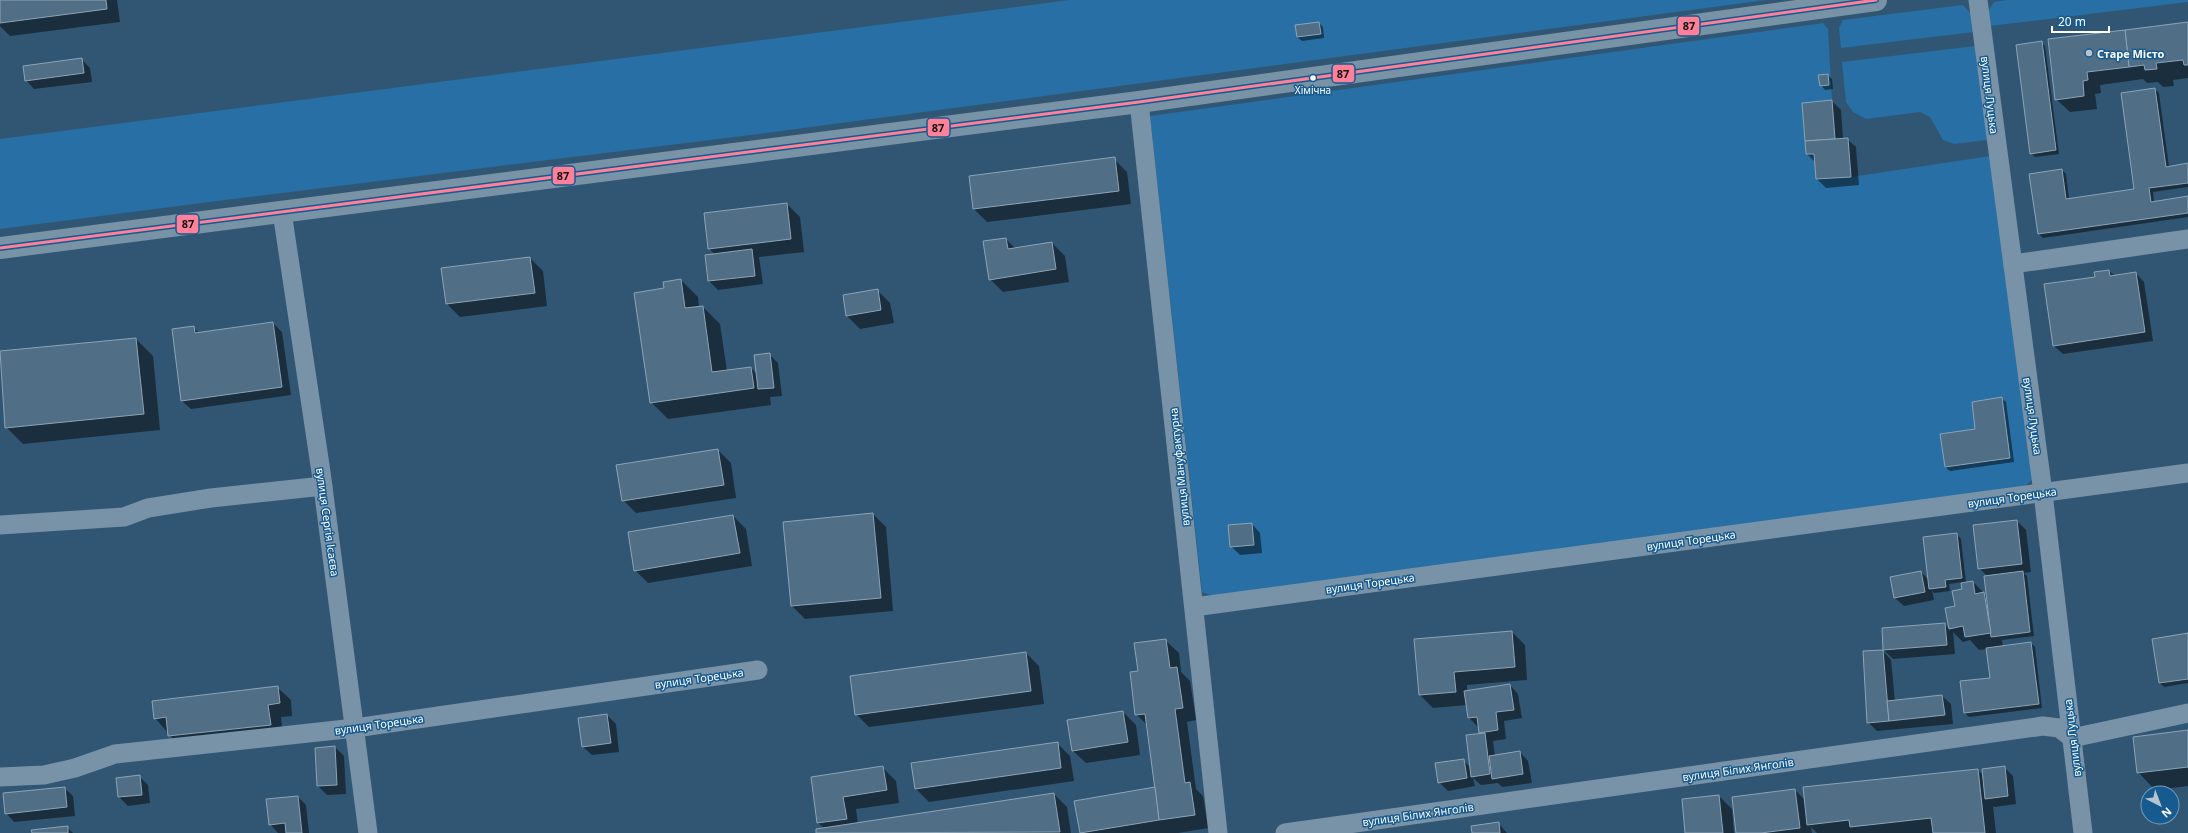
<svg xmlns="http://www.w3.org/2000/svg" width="2188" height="833" viewBox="0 0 2188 833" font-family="'Noto Sans',sans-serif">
<rect width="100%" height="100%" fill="#315674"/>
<g fill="#276fa4">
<polygon points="1069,0 1766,0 759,134 225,200 0,229 0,139"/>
<polygon points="2007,0 2188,0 2188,2 1990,26 1988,11 1994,2"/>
<polygon points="1963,5 1971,14 1974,32 1841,48 1839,28 1843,20"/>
<polygon points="1823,23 1828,29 1832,100 1802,103 1806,154 1814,154 1816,179 1851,177 1990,156 2033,479 2024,487 1213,596 1202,592 1150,116"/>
<polygon points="1975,46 1988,140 1954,144 1943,140 1930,117 1920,112 1866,119 1853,112 1846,102 1842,62"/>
</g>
<g fill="#0007">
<polygon points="0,0 117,0 120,22 10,36 0,26"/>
<polygon points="1319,23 1323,27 1324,38 1302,41 1297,37"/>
<polygon points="2188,23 2188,78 2173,80 2174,86 2163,87 2158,82 2147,83 2143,79 2100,85 2101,93 2095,94 2097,109 2070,112 2056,99 2049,40"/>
<polygon points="2041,42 2045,46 2059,154 2035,157 2031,153"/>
<polygon points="82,60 90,68 92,82 34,89 26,80"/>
<polygon points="1828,75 1832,79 1833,89 1825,90 1821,85"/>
<polygon points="2155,89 2159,93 2169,167 2188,164 2188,187 2153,192 2154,202 2188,197 2188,217 2043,238 2039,234 2062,170 2066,174 2069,199 2135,190"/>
<polygon points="1832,101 1841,110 1843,139 1847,139 1856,147 1859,185 1826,188 1817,179 1816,163 1807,154"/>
<polygon points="1114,159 1127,172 1131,204 987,222 974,209"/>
<polygon points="787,204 800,217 804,252 759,257 763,284 718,290 709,281 706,256 715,255 709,248"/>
<polygon points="1006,239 1016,249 1052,243 1065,256 1069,282 1003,292 990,279"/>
<polygon points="530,258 543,271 547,306 460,317 447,304"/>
<polygon points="2109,271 2115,276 2136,273 2144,282 2153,341 2063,354 2054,346 2096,277"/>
<polygon points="681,280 698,297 699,307 703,307 720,324 727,371 751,368 757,374 769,354 778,363 782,396 770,397 771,405 668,419 651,402 665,289"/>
<polygon points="877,290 890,303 894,323 860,329 847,316 844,295"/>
<polygon points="273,323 282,332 291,395 191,409 182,401 193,327 199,333"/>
<polygon points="136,339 153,356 160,430 23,444 6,427 0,352"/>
<polygon points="2001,398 2006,402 2014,462 1950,471 1945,467"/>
<polygon points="718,450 731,463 736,498 636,513 623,500"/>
<polygon points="873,514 886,527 893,611 805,619 792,606 784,522"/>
<polygon points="733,516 746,529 752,566 648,583 635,570"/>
<polygon points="2017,521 2026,530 2031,572 2024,573 2027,576 2034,636 2002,640 2003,647 2031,643 2035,647 2042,708 1969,717 1965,713 1991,679 1987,649 1979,650 1970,640 1963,642 1953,632 1955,654 1893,659 1884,650 1883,629 1945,624 1950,630 1946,609 1956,607 1963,590 1962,582 1949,584 1950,591 1934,593 1932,590 1934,600 1904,606 1895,598 1921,572 1929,580 1957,534 1961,539 1966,583 1973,582 1987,596 1987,576 1979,568 1974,526"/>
<polygon points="1252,524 1260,533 1262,553 1240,555 1231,546"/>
<polygon points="1512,632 1525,645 1527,680 1467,685 1467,691 1510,685 1518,694 1522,718 1504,721 1506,739 1493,741 1495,756 1520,752 1528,761 1532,783 1502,787 1498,783 1481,785 1473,778 1475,786 1448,791 1439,782 1463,760 1471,768 1481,734 1479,726 1477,726 1469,718 1467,705 1433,708 1420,695"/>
<polygon points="2188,634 2188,683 2164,687 2160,683"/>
<polygon points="1165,640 1179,653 1181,672 1190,681 1196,720 1187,722 1196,789 1203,796 1208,828 1178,833 1081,833 1076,802 1156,788 1147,725 1136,714 1139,672"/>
<polygon points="1883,651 1891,660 1895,701 1942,696 1951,704 1953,724 1877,731 1868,722"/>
<polygon points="1026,653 1039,666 1044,704 869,727 856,714"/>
<polygon points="277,687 291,700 292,716 281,717 283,737 182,749 155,718"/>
<polygon points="1123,712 1136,725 1140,755 1086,763 1072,750"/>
<polygon points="607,715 616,724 619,752 592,755 583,747"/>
<polygon points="2188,731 2188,786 2155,790 2138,772"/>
<polygon points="1057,743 1070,756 1074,781 929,802 916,789"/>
<polygon points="335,747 344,756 346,794 327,795 318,786"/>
<polygon points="2004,767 2013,776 2016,804 1995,807 1993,806 1996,833 1817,833 1811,827 1812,833 1737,833 1795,790 1806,801 1978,770 1983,775"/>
<polygon points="883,768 896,781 899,803 856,809 858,824 1054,794 1067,807 1071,833 817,833 817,830 825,829 818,823 812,778"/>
<polygon points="139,776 148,785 150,803 128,806 119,797 117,779"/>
<polygon points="64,788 73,796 75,816 14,822 6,813"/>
<polygon points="1719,796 1732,809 1734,833 1686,833"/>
<polygon points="298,797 306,805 309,833 278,833 270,824"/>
<polygon points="1499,824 1507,833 1473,833"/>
<polygon points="67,827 73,833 33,833"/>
</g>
<g fill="#506e85" stroke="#8da4b5">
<polygon points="0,0 106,0 107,9 0,23"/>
<polygon points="1319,22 1321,34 1297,37 1295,25"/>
<polygon points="2188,22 2188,65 2184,65 2183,60 2156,63 2157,69 2145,70 2144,65 2129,67 2125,30"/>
<polygon points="2125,30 2129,67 2087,72 2088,80 2083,81 2084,96 2055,100 2048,39"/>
<polygon points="2042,41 2056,150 2030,154 2016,45"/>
<polygon points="82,58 84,73 25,81 23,66"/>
<polygon points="1828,74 1829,85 1820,86 1818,75"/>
<polygon points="2155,88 2166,167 2188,163 2188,183 2149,188 2151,202 2188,196 2188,213 2038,234 2029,174 2062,169 2066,199 2134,189 2121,93"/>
<polygon points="1832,100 1835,139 1805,141 1802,103"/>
<polygon points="1848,138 1851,177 1816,179 1814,154 1806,154 1805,141"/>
<polygon points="1115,157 1119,191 973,209 969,176"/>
<polygon points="787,203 791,239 708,249 704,213"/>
<polygon points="1006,238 1008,249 1052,242 1056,269 989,280 983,241"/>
<polygon points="752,249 755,276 708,281 705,255"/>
<polygon points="530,257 535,293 446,304 441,268"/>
<polygon points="2109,270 2110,276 2136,272 2145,332 2053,346 2044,284 2095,277 2094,272"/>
<polygon points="681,279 685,308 703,306 712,372 751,367 754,388 650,403 634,293 664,288 663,282"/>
<polygon points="878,289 881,310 846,316 843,295"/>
<polygon points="273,322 282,387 181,401 172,329 194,326 195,333"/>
<polygon points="136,338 144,414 5,428 0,351"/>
<polygon points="770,353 774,388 758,389 754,355"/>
<polygon points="2002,397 2010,458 1945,467 1940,434 1975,429 1972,402"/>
<polygon points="718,449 724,485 622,501 616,465"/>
<polygon points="873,513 881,598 791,606 783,522"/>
<polygon points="733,515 740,553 634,571 628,532"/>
<polygon points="2017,520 2022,564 1978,569 1973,525"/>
<polygon points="1252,523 1254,545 1230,547 1228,525"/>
<polygon points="1957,533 1962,578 1945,580 1946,587 1929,589 1923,537"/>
<polygon points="1921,571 1925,592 1894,598 1890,577"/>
<polygon points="2023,571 2030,632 1991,637 1984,576"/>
<polygon points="1973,581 1975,594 1984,592 1991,633 1965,637 1963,626 1949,629 1945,608 1955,606 1952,591 1962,589 1961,583"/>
<polygon points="1945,623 1947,645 1883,650 1882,628"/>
<polygon points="1512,631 1515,667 1454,672 1456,692 1419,695 1414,639"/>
<polygon points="2188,633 2188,679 2159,683 2152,639"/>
<polygon points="1166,639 1170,668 1177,667 1183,708 1175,709 1185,783 1190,782 1195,815 1159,820 1145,714 1135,715 1130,672 1138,671 1134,643"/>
<polygon points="2031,642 2039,704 1964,713 1960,681 1990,678 1986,648"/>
<polygon points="1883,650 1889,721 1867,723 1863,651"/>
<polygon points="1026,652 1031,691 855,715 850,676"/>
<polygon points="1510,684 1514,710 1496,712 1498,730 1479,733 1477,717 1468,718 1464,691"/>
<polygon points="278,686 280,703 268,705 271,725 168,736 166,717 154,719 152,701"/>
<polygon points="1942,695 1945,715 1889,721 1887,701"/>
<polygon points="1123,711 1128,742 1072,751 1067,720"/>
<polygon points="607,714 611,743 582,747 578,718"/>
<polygon points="2188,730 2188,767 2137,773 2133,737"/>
<polygon points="1485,733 1490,774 1471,777 1466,735"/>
<polygon points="1058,742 1061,768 915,789 911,763"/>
<polygon points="335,746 337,785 317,786 315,748"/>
<polygon points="1520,751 1523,774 1492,779 1489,756"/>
<polygon points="1464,759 1467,778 1438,783 1435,763"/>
<polygon points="883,766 887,790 843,797 847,819 817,823 811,777"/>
<polygon points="2005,766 2008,796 1985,799 1982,769"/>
<polygon points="1978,769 1985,833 1933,833 1931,818 1850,827 1849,820 1807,825 1803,787"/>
<polygon points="140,775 142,795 118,797 116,778"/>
<polygon points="65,787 67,807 5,814 3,793"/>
<polygon points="1155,787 1159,820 1080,833 1074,801"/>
<polygon points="1795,789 1800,828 1761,833 1736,833 1732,797"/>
<polygon points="1054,793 1060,832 816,833 816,829"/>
<polygon points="1719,795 1723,833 1685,833 1682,799"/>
<polygon points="298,796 302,833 286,833 285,823 269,825 266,799"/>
<polygon points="1499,822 1500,833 1472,833 1471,826"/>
<polygon points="68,826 68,833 32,833 31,830"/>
</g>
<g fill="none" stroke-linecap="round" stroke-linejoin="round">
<g stroke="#7892a7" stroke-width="19">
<polyline points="1978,0 2043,493 2083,833"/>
<polyline points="1139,102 1218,833"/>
<polyline points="282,212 321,472 368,833"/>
<polyline points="2013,264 2188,239"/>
<polyline points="0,525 124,517 148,508 211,498 323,486"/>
<polyline points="1194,607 2188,473"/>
<polyline points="0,777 44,775 75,768 115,754 355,728 758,670"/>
<polyline points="1285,833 2043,726 2059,728 2072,738 2188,713"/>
</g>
<polyline stroke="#7892a6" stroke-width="22" points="0,248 1139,102 1876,0"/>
<defs>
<polyline id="bus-1" points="0,248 1139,102 1876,0"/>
</defs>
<use href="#bus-1" stroke="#165a8f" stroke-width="6"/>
<use href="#bus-1" stroke="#ff8098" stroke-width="3"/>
</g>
<circle fill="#b7c4ce" stroke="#165a8f" stroke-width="1.5" cx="2089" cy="53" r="4"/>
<circle fill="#fff" stroke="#165a8f" stroke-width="1.5" cx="1313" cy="78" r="3.5"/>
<g text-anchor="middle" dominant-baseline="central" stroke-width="3" stroke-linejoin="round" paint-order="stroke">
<g font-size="10" fill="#fff" stroke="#165a8f">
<text x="1313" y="90">Хімічна</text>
</g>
<g font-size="11" font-weight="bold" fill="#fff" stroke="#165a8f" text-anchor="start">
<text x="2097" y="53">Старе Місто</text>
</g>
<g font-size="11" fill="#fff" stroke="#165a8f">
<text transform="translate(1990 95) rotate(83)">вулиця Луцька</text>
<text transform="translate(2033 416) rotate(82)">вулиця Луцька</text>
<text transform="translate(1179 467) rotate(-96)">вулиця Мануфактурна</text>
<text transform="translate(2012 497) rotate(-8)">вулиця Торецька</text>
<text transform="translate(328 522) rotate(82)">вулиця Сергія Ісаєва</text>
<text transform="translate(1691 540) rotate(-8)">вулиця Торецька</text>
<text transform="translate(1370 583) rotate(-8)">вулиця Торецька</text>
<text transform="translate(699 678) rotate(-8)">вулиця Торецька</text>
<text transform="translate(379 724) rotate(-8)">вулиця Торецька</text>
<text transform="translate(2072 738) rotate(-97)">вулиця Луцька</text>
<text transform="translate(1738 769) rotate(-8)">вулиця Білих Янголів</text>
<text transform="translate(1418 814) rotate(-8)">вулиця Білих Янголів</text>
</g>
</g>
<g stroke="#165a8f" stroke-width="1.5">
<rect x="1677" y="16" width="23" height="20" rx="4" fill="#ff8098"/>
<rect x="1332" y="64" width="23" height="19" rx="4" fill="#ff8098"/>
<rect x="927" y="118" width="23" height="19" rx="4" fill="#ff8098"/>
<rect x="552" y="166" width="23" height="19" rx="4" fill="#ff8098"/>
<rect x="176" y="214" width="23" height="20" rx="4" fill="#ff8098"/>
</g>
<g font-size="11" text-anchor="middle" font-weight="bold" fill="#111">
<text x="1689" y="30">87</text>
<text x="1343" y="78">87</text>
<text x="938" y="132">87</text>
<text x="563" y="180">87</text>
<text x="188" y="228">87</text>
</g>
<g transform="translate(2160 805) rotate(138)"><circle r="19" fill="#165a8f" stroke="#739cbc"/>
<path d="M0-3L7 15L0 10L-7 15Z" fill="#b7c4ce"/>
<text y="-6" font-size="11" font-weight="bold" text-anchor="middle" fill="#ffffff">N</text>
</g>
<path d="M2052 26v6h57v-6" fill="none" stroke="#ffffff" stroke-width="2"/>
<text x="2058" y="26" font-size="12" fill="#ffffff" stroke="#165a8f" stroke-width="3" paint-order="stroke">20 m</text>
</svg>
